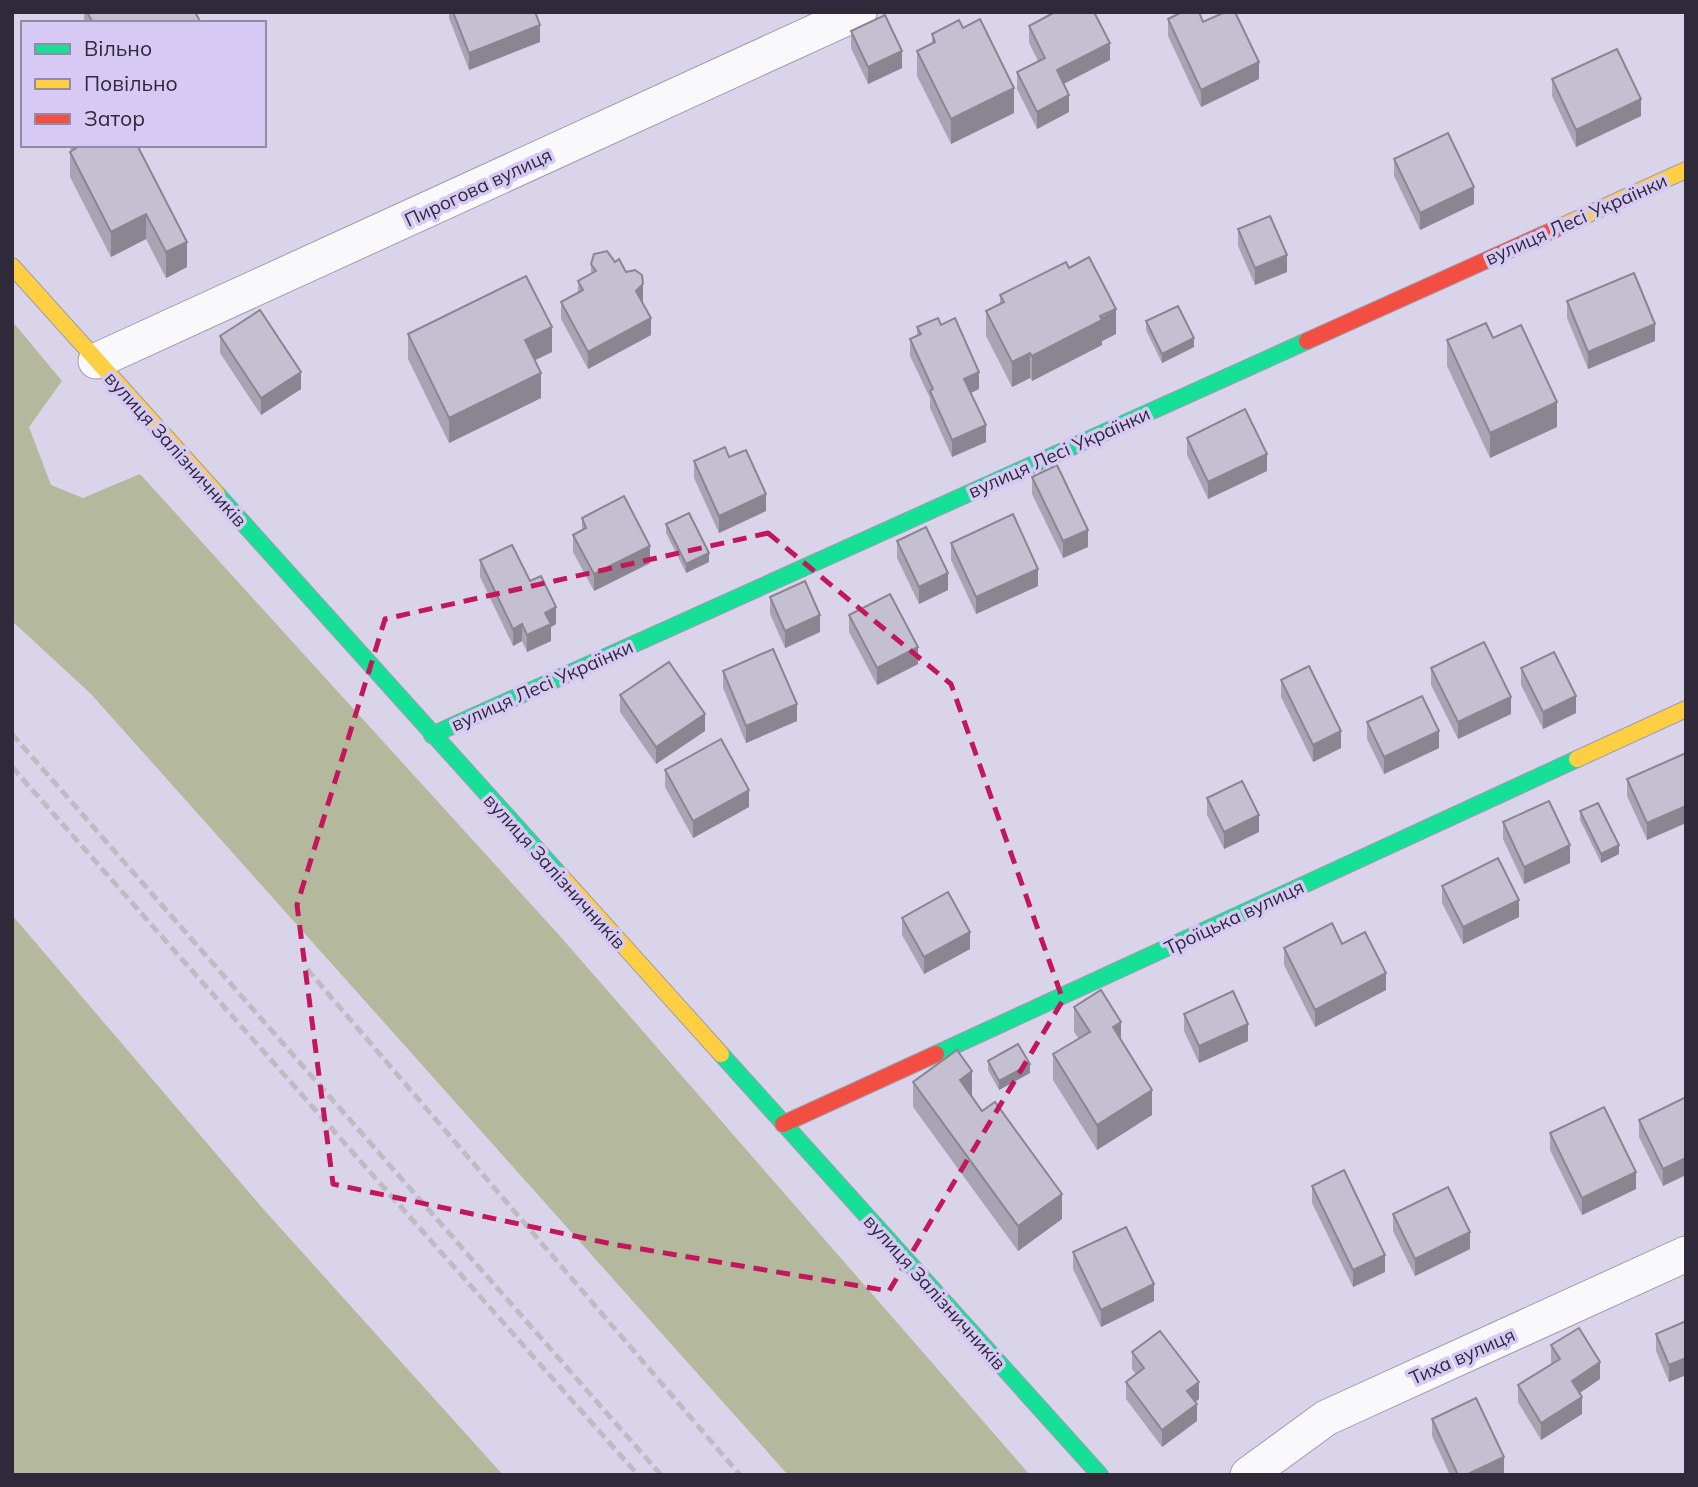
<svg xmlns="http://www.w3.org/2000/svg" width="1698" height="1487" viewBox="0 0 1698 1487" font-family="Mulish,sans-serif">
<rect width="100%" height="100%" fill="#dad4eb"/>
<g fill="#b4b89c">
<polygon points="12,321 62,381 29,427 51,485 83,498 140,474 559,935 1030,1475 788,1475 91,694 12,621"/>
<polygon points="12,915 265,1211 503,1475 12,1475"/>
</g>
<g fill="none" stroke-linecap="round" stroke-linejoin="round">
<defs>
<g id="street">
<polyline points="96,361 859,12"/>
<polyline points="1248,1475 1326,1418 1686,1254"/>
</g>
<g id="fast">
<polyline points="217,494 560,875"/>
<polyline points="432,735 1307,341"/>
<polyline points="721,1054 1100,1475"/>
<polyline points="936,1054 1577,759"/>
</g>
<g id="slow">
<polyline points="1560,227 1686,170"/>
<polyline points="12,266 217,494"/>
<polyline points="1577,759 1686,709"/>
<polyline points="560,875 721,1054"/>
</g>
<g id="jam">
<polyline points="1307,341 1560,227"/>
<polyline points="783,1124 936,1054"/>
</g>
</defs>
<use href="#street" stroke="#a09bad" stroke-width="37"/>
<use href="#fast" stroke="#a09bad" stroke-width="18"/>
<use href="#slow" stroke="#a09bad" stroke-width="18"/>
<use href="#jam" stroke="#a09bad" stroke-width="18"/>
<use href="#street" stroke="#f9f9fc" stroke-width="35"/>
<use href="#fast" stroke="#16e098" stroke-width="16"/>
<use href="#slow" stroke="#ffcf43" stroke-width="16"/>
<use href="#jam" stroke="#f24e42" stroke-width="16"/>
<g stroke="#bebcc2" stroke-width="5" stroke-dasharray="10 5" stroke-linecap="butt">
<polyline points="12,734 661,1475"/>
<polyline points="12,767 638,1475"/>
<polyline points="307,969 740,1475"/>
</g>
</g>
<g fill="#a9a4b4">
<polygon points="84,12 195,12 201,23 84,23"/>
<polygon points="449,12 535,12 540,42 469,70 449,18"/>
<polygon points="1168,19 1203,22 1259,79 1201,107 1168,36"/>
<polygon points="1029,26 1110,60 1064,84 1069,112 1037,129 1017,89 1017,72 1038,61 1029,43"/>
<polygon points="963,28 1014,113 951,144 917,76 917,51 932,43 932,34"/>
<polygon points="851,31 902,68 868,84 851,48"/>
<polygon points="1552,79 1641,116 1576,147 1552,96"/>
<polygon points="69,145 137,145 187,267 166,278 146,239 111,257 70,177 70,152 71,151"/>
<polygon points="1394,159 1474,204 1420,230 1394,176"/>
<polygon points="1238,229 1287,272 1255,285 1238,246"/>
<polygon points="591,264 643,301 642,302 651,335 588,369 561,319 561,302 578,293 578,281 591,274"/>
<polygon points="1069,268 1116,334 1102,341 1102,345 1032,381 1030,378 1012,387 986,336 986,311 1000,304 1000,295"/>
<polygon points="1567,301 1655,341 1588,369 1567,318"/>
<polygon points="1146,321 1194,347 1162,363 1146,330"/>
<polygon points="917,327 979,389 971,393 986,442 952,457 930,408 930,398 910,356 910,339 917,336"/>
<polygon points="408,334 552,352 535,360 541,398 449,443 408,359"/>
<polygon points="220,336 301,389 261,415 220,353"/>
<polygon points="1493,338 1557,427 1490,458 1447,366 1447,340"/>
<polygon points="1187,438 1267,471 1208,499 1187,455"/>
<polygon points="729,457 766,511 719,533 694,478 694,461"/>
<polygon points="1032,477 1088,547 1063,558 1032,494"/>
<polygon points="582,518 650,563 594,591 573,552 573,535 582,531"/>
<polygon points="666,524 709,562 686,573 666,533"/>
<polygon points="897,541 948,590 919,604 897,558"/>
<polygon points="951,543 1038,586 976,614 951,560"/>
<polygon points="480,560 530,581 556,624 551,627 551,641 527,652 522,641 513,646 480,577"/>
<polygon points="770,597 820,632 785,648 770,614"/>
<polygon points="849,615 918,664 877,685 849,632"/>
<polygon points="1431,668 1511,714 1458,739 1431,685"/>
<polygon points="1521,668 1576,713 1543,729 1521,685"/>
<polygon points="723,671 797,721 746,743 723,688"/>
<polygon points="1281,680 1341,748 1313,762 1281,697"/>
<polygon points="620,695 705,731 656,764 620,712"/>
<polygon points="1367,722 1439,748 1384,774 1367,739"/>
<polygon points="1686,753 1686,823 1647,840 1627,796 1627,779"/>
<polygon points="665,770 749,807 693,838 665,787"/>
<polygon points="1207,798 1259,832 1224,849 1207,815"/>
<polygon points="1580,811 1619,854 1601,863 1580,820"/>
<polygon points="1503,822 1570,863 1524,884 1503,839"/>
<polygon points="1442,886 1519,917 1463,944 1442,903"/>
<polygon points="902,918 970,949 924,974 902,935"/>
<polygon points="1342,944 1386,990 1315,1027 1284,965 1284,948"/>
<polygon points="1074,1007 1121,1040 1152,1115 1097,1150 1053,1080 1053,1054 1079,1039 1074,1032"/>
<polygon points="1184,1014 1248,1041 1199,1063 1184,1031"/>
<polygon points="988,1061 1030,1073 999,1090 988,1070"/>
<polygon points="913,1082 972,1096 1062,1219 1018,1251 913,1107"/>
<polygon points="1686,1097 1663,1186 1639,1137 1639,1120"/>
<polygon points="1550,1133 1636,1189 1582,1215 1550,1150"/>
<polygon points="1312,1186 1385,1272 1353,1287 1312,1203"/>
<polygon points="1393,1214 1470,1249 1415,1276 1393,1231"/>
<polygon points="1073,1252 1154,1301 1101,1327 1073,1269"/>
<polygon points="1686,1321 1686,1375 1669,1382 1656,1351 1656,1334"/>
<polygon points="1551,1345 1600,1379 1580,1393 1582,1414 1541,1440 1518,1402 1518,1385 1552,1364 1551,1362"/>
<polygon points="1132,1352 1199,1399 1195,1402 1197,1421 1162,1447 1126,1399 1126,1382 1136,1374 1132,1369"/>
<polygon points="1432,1419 1504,1474 1450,1475 1432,1436"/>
</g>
<g fill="#898692">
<polygon points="540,25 540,42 469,70 469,53"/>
<polygon points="1110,43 1110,60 1057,87 1057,70"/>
<polygon points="902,51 902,68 868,84 868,67"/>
<polygon points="1259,62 1259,79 1201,107 1201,90"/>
<polygon points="1014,88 1014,113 951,144 951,119"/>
<polygon points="1069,95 1069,112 1037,129 1037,112"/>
<polygon points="1641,99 1641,116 1576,147 1576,130"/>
<polygon points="1474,187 1474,204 1420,230 1420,213"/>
<polygon points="146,214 146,239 111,257 111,232"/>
<polygon points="187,242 187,267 166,278 166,252"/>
<polygon points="1287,255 1287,272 1255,285 1255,268"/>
<polygon points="643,284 643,301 636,308 636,291"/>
<polygon points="1116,309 1116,334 1102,341 1102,345 1032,381 1032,356"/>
<polygon points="651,318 651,335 588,369 588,352"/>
<polygon points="1655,324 1655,341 1588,369 1588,352"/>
<polygon points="552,327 552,352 525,365 525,340"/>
<polygon points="1194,338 1194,347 1162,363 1162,354"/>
<polygon points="1030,353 1030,378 1012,387 1012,362"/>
<polygon points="301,372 301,389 261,415 261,398"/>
<polygon points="979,372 979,389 964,396 964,379"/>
<polygon points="541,373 541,398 449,443 449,418"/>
<polygon points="1557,402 1557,427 1490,458 1490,433"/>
<polygon points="986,425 986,442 952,457 952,440"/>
<polygon points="1267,454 1267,471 1208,499 1208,482"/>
<polygon points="766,494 766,511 719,533 719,516"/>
<polygon points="1088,530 1088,547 1063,558 1063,541"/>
<polygon points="650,546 650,563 594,591 594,574"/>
<polygon points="709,553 709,562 686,573 686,564"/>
<polygon points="1038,569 1038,586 976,614 976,597"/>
<polygon points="948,573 948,590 919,604 919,587"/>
<polygon points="556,607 556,624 551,627 551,641 527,652 527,635 545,613"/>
<polygon points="820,615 820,632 785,648 785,631"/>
<polygon points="522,624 522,641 513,646 513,629"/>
<polygon points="918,647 918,664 877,685 877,668"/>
<polygon points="1576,696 1576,713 1543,729 1543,712"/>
<polygon points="1511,697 1511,714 1458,739 1458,722"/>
<polygon points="797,704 797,721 746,743 746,726"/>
<polygon points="705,714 705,731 656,764 656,747"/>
<polygon points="1341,731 1341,748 1313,762 1313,745"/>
<polygon points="1439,731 1439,748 1384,774 1384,757"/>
<polygon points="749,790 749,807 693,838 693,821"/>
<polygon points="1686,806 1686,823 1647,840 1647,823"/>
<polygon points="1259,815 1259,832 1224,849 1224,832"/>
<polygon points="1570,845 1570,863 1524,884 1524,867"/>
<polygon points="1619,845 1619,854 1601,863 1601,854"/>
<polygon points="1519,900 1519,917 1463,944 1463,927"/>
<polygon points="970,932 970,949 924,974 924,957"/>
<polygon points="1386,973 1386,990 1315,1027 1315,1010"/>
<polygon points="1121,1022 1121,1047 1113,1027"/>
<polygon points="1248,1024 1248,1041 1199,1063 1199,1046"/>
<polygon points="1030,1064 1030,1073 999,1090 999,1081"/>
<polygon points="972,1071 972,1096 960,1106 960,1080"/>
<polygon points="1152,1090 1152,1115 1097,1150 1097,1125"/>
<polygon points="1686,1158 1686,1175 1663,1186 1663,1169"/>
<polygon points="1636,1172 1636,1189 1582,1215 1582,1198"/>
<polygon points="1062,1194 1062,1219 1018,1251 1018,1226"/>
<polygon points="1470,1232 1470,1249 1415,1276 1415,1259"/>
<polygon points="1385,1255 1385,1272 1353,1287 1353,1270"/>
<polygon points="1154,1284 1154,1301 1101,1327 1101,1310"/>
<polygon points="1686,1358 1686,1375 1669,1382 1669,1365"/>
<polygon points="1600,1362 1600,1379 1572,1398 1572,1381"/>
<polygon points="1199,1382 1199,1399 1187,1408 1187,1391"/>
<polygon points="1582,1397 1582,1414 1541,1440 1541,1423"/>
<polygon points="1197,1404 1197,1421 1162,1447 1162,1430"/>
<polygon points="1504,1457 1504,1474 1466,1475"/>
</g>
<g fill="#c4bfd1" stroke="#898692" stroke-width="2">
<polygon points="87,12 195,12 201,23 93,23"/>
<polygon points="453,12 535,12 540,25 469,53"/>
<polygon points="1055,12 1094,12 1110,43 1057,70 1069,95 1037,112 1017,72 1045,58 1029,26"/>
<polygon points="1182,12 1199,12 1203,22 1225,12 1235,12 1259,62 1201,90 1168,19"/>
<polygon points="885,15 902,51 868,67 851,31"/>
<polygon points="980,19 1014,88 951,119 917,51 935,42 932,34 959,20 963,28"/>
<polygon points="1617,49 1641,99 1576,130 1552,79"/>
<polygon points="1448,133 1474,187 1420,213 1394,159"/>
<polygon points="81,145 137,145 187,242 166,252 146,214 111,232 70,152"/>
<polygon points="1270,216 1287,255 1255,268 1238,229"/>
<polygon points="607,251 615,262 619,259 626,272 635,270 642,275 643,284 636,291 651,318 588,352 561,302 583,290 578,281 596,271 591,264 594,254"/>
<polygon points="1089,257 1116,309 1100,316 1102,320 1032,356 1030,353 1012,362 986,311 1004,302 1000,295 1066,262 1069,268"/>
<polygon points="1634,273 1655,324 1588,352 1567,301"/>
<polygon points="526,276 552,327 525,340 541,373 449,418 408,334"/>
<polygon points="1178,306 1194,338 1162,354 1146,321"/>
<polygon points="260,310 301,372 261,398 220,336"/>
<polygon points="938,318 941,325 955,318 979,372 964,379 986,425 952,440 930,391 933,389 910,339 921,334 917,327"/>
<polygon points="1486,323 1493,338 1521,325 1557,402 1490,433 1447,340"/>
<polygon points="1245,409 1267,454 1208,482 1187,438"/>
<polygon points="725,447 729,457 746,450 766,494 719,516 694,461"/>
<polygon points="1057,465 1088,530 1063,541 1032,477"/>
<polygon points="624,496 650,546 594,574 573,535 586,528 582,518"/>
<polygon points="689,513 709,553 686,564 666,524"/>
<polygon points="1013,514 1038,569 976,597 951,543"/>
<polygon points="926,527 948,573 919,587 897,541"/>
<polygon points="512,545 530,581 541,576 556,607 545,613 551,624 527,635 522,624 513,629 480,560"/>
<polygon points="805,581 820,615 785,631 770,597"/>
<polygon points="890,594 918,647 877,668 849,615"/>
<polygon points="1484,642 1511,697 1458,722 1431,668"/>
<polygon points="773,649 797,704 746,726 723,671"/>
<polygon points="1554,652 1576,696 1543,712 1521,668"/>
<polygon points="669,662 705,714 656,747 620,695"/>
<polygon points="1309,666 1341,731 1313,745 1281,680"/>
<polygon points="1422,696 1439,731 1384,757 1367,722"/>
<polygon points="721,739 749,790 693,821 665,770"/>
<polygon points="1686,753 1686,806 1647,823 1627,779"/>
<polygon points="1242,781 1259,815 1224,832 1207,798"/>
<polygon points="1549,801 1570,845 1524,867 1503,822"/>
<polygon points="1598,803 1619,845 1601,854 1580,811"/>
<polygon points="1498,858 1519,900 1463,927 1442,886"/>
<polygon points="948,892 970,932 924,957 902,918"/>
<polygon points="1332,923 1342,944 1365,932 1386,973 1315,1010 1284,948"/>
<polygon points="1101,990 1121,1022 1113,1027 1152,1090 1097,1125 1053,1054 1090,1032 1074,1007"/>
<polygon points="1233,991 1248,1024 1199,1046 1184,1014"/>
<polygon points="1018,1044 1030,1064 999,1081 988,1061"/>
<polygon points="957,1050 972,1071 960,1080 982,1111 995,1102 1062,1194 1018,1226 913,1082"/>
<polygon points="1686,1097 1686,1158 1663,1169 1639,1120"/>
<polygon points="1604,1107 1636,1172 1582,1198 1550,1133"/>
<polygon points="1344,1170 1385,1255 1353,1270 1312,1186"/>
<polygon points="1448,1187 1470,1232 1415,1259 1393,1214"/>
<polygon points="1126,1227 1154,1284 1101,1310 1073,1252"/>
<polygon points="1686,1321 1686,1358 1669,1365 1656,1334"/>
<polygon points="1579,1328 1600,1362 1572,1381 1582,1397 1541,1423 1518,1385 1560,1359 1551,1345"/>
<polygon points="1160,1331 1199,1382 1187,1391 1197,1404 1162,1430 1126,1382 1144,1368 1132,1352"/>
<polygon points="1476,1398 1504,1457 1466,1475 1458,1475 1432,1419"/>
</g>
<path fill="none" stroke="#c2185b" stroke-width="5" stroke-dasharray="14 9" stroke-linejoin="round" d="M 768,533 L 951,684 L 1063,1000 L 889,1291 L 612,1244 L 333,1184 L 297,905 L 385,619 Z"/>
<g text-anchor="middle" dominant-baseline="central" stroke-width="7" stroke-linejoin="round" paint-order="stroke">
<g font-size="19" fill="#2f2a3a" stroke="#d6caf5">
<text transform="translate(478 187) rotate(-25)">Пирогова вулиця</text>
<text transform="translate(1576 219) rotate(-24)">вулиця Лесі Українки</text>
<text transform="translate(176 449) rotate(48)">вулиця Залізничників</text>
<text transform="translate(1059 452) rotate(-24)">вулиця Лесі Українки</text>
<text transform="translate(542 685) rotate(-24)">вулиця Лесі Українки</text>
<text transform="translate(555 871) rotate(48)">вулиця Залізничників</text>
<text transform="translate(1234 917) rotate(-25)">Троїцька вулиця</text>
<text transform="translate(935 1292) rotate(48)">вулиця Залізничників</text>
<text transform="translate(1462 1356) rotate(-24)">Тиха вулиця</text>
</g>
</g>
<rect width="1698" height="1487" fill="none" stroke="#2f2a3a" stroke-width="28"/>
<rect x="21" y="21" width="245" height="126" fill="#d6caf5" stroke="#938aaa" stroke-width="2"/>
<rect x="35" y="44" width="35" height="10" fill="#16e098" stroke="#938aaa" stroke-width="2"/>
<text x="84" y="56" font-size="21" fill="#2f2a3a">Вільно</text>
<rect x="35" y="79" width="35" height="10" fill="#ffcf43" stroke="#938aaa" stroke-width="2"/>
<text x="84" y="91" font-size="21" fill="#2f2a3a">Повільно</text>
<rect x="35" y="114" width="35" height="10" fill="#f24e42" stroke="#938aaa" stroke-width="2"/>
<text x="84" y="126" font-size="21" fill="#2f2a3a">Затор</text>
</svg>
